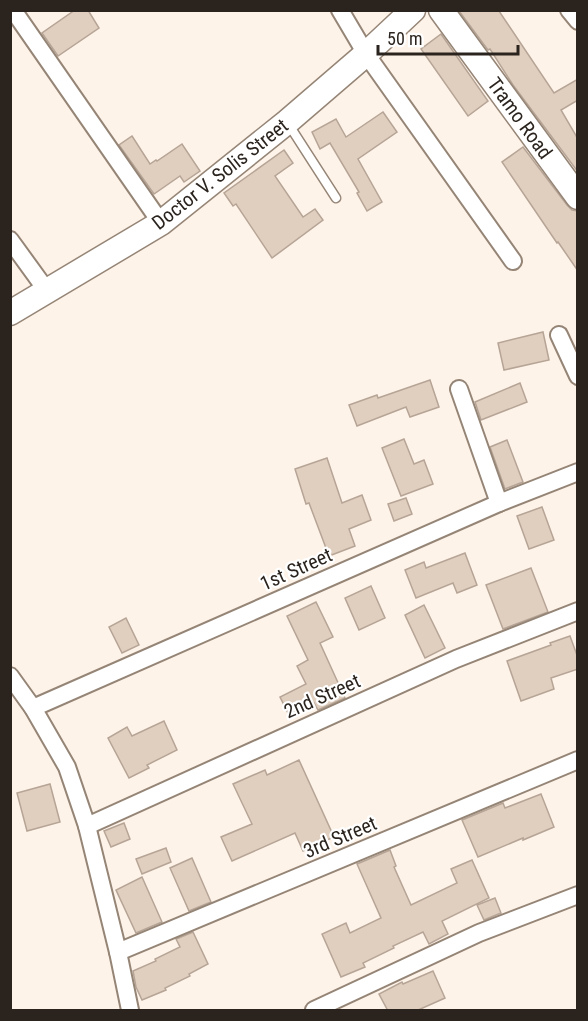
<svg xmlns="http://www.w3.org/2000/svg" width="588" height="1021" viewBox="0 0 588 1021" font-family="'Roboto Condensed',sans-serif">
<rect width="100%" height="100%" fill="#fef3e9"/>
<g fill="#e0cebf" stroke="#b6a596" stroke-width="1.5">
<polygon points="75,10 88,10 99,28 58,56 42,33"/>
<polygon points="459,11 499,11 554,93 578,79 578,100 561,110 578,139 578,172 513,85 490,49 488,50"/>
<polygon points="441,34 488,101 468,116 421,49"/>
<polygon points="383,112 397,132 358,159 382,202 367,211 357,193 359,192 330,143 320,149 312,132 336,119 346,137"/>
<polygon points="132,136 150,164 156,160 157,161 182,144 200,171 184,182 180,176 154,194 119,145"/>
<polygon points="523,147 567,205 572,210 578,211 578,271 558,242 557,243 502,162"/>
<polygon points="284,150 293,163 275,176 303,217 315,209 323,220 272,258 236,204 233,206 224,193"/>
<polygon points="543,332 549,360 504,370 498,343"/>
<polygon points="430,380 439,407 410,417 406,407 357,426 349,405 377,395 378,398"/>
<polygon points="520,383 527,402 481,420 475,402"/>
<polygon points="404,439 414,464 424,460 433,484 401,496 382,448"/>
<polygon points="507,440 523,482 505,489 490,447"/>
<polygon points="327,458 342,503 362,495 371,520 349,529 355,546 329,556 309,503 306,504 295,469"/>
<polygon points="406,498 412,514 394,521 388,504"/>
<polygon points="542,507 554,540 529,549 517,516"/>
<polygon points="465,553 477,585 457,593 453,583 416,598 405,570 424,562 426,568"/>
<polygon points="531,568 548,612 503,629 486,585"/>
<polygon points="371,586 385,618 359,630 345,598"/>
<polygon points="316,602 333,637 320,643 345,698 318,710 314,703 289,715 280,697 306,684 297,666 308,660 287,616"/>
<polygon points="424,605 445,648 425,658 405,615"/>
<polygon points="126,618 139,645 122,653 109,627"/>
<polygon points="570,636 578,658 578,669 551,678 554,689 521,701 507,661 551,645 550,643"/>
<polygon points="164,721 177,750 147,765 149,768 129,778 108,738 127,727 132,736"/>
<polygon points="299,760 334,837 303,851 295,833 232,861 221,837 252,824 233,784 265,770 267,775"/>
<polygon points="50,784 60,822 27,831 17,793"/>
<polygon points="541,794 554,827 523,840 523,838 478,857 462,820 503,803 505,808"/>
<polygon points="124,823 130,839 111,847 104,831"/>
<polygon points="166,848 171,862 142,874 136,859"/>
<polygon points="390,850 396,866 394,867 411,905 457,883 451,869 472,860 489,898 442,921 448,934 429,944 423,932 393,946 394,948 363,963 365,967 341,977 322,934 346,923 350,933 381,918 357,864"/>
<polygon points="192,858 211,902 189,911 170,868"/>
<polygon points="142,877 162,922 136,933 116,890"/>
<polygon points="495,898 501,913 484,920 477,905"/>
<polygon points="193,932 208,964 189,974 190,976 165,988 166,990 142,1000 136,987 133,971 156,961 155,959 180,947 176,939"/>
<polygon points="433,971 445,998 416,1011 388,1011 379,994 402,982 403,984"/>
</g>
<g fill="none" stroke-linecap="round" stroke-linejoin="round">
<defs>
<polyline id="lane" points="289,125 336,198"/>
<g id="street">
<polyline points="13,10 161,223"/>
<polyline points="340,10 366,54 513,261"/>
<polyline points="569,10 578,21"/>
<polyline points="10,240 47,291"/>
<polyline points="559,335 578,376"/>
<polyline points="459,389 499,503"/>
<polyline points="10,676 33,708 67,767 87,826 118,952 130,1010"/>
<polyline points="33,708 499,503 578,472"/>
<polyline points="87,826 456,659 578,611"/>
<polyline points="118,952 578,760"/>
<polyline points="314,1010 479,933 578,895"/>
</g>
<g id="secondary">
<polyline points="441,10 578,197"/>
<polyline points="10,313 161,223 287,122 366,54 413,10"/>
</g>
</defs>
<use href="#lane" stroke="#958576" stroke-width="11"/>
<use href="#street" stroke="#958576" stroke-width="20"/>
<use href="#secondary" stroke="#958576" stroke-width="27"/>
<use href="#lane" stroke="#fff" stroke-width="8"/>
<use href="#street" stroke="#fff" stroke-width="16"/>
<use href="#secondary" stroke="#fff" stroke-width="24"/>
</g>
<g text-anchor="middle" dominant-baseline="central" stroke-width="4.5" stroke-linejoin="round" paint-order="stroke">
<g font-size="20" fill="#2b241e" stroke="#fff">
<text transform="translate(520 118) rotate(54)">Tramo Road</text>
<text transform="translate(220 174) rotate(-38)">Doctor V. Solis Street</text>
<text transform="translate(296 569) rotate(-24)">1st Street</text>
<text transform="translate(322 696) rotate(-24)">2nd Street</text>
<text transform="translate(340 837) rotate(-23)">3rd Street</text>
</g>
</g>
<rect width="588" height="1021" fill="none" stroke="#2b241e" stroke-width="24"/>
<path d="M378 45v9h140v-9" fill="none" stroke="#2b241e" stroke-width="3"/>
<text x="387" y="45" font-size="18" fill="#2b241e" stroke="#ffffff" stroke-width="4.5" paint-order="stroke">50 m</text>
</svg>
